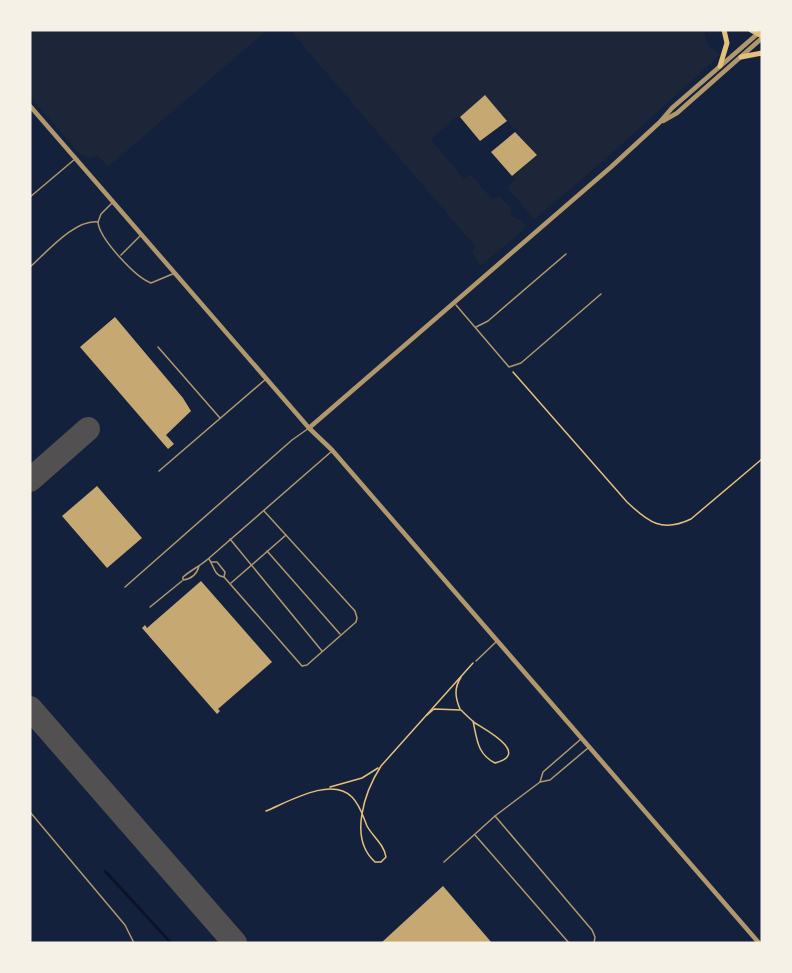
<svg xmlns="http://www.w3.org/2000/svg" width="792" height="973" viewBox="0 0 792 973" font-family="Ubuntu,sans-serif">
<rect width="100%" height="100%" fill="#14213d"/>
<g fill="#1d2539">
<polygon points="30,30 267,30 108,167 97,155 91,158 80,154 30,96"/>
<polygon points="293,30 704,30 707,44 720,55 612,153 535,219 532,217 507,187 516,179 514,176 537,155 485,95 459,118 456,117 432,138 432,141 464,179 470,174 492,199 500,196 512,210 510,216 522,221 525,225 523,230 483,264 479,264 472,252 475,246 294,35"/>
</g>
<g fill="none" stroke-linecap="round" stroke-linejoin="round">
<polyline stroke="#0b132b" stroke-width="3" points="105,871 171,943"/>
<g stroke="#525050" stroke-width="24">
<polyline points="30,480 88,429"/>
<polyline points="30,708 235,943"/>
</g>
</g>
<g fill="#c6a872">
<polygon points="485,95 507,121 480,141 460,117"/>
<polygon points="515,132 537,155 512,176 491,152"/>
<polygon points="115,317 183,398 191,411 166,435 174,444 168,449 80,347"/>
<polygon points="97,486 142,538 107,568 62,516"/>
<polygon points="201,581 272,662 218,709 220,711 217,714 142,628 145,625 147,628"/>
<polygon points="443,886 492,943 381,943"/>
</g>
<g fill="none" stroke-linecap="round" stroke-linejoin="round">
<g stroke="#e5c07b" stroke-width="1.5">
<path d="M 513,372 L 627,502 C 648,522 662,533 691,519 L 762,459"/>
<path d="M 460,709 C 455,697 454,688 461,677"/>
<path d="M 427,715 L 434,709 L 461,710 C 465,714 470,719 475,723 C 486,730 531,754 495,763 C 477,754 477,739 473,721"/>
<polyline points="330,787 362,778 378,768"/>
<path d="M 266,811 C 288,802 331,776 352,797 C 360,805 363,816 367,826 C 373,837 384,844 386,857 L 381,862 L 375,862 C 348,838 365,791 381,766 L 473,663"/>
</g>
<g stroke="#b1986c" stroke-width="1.5">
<polyline points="30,197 75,159"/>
<path d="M 98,222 C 99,238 135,277 151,283 L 175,273"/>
<polyline points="121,255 141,235"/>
<path d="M 30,267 C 47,252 75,219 98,222 L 101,214 L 112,203"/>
<polyline points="456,305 509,367 521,363 601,294"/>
<polyline points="476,327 488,321 566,254"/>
<polyline points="158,347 220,418"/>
<polyline points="159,471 266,379"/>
<polyline points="230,539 322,651"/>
<polyline points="267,551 340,634"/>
<path d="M 209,559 C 214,566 214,576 224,577 L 225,572 L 217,562 L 211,562"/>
<path d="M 199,566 C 197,574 191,579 183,580 L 183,577 C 191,570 200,566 208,559 L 332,451"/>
<polyline points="224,577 302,666 307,665 356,622 357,618 355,611 264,511"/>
<polyline points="231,583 286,535"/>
<polyline points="125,587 292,440 309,428"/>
<polyline points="150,607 182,581"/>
<polyline points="476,661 497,641"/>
<polyline points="581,739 543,772 540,782 550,780 588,748"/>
<polyline points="30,812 125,925 134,943"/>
<polyline points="495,816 592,930 595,937 594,943"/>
<polyline points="475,835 569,943"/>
<polyline points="444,862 495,816 540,782"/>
</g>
<g stroke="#b1986c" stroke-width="4.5">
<polyline points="30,106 309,428 332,450 759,943"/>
<polyline points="663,121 677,113 762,38"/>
<polyline points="309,428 611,167 660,122 672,108 762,30"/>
</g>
<g stroke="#e5c07b" stroke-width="5">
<polyline points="751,30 762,36"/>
<polyline points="741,57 762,53"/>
<polyline points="720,66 727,43 724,30"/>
</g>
</g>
<rect width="792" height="973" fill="none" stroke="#f6f1e7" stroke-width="63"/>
</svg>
